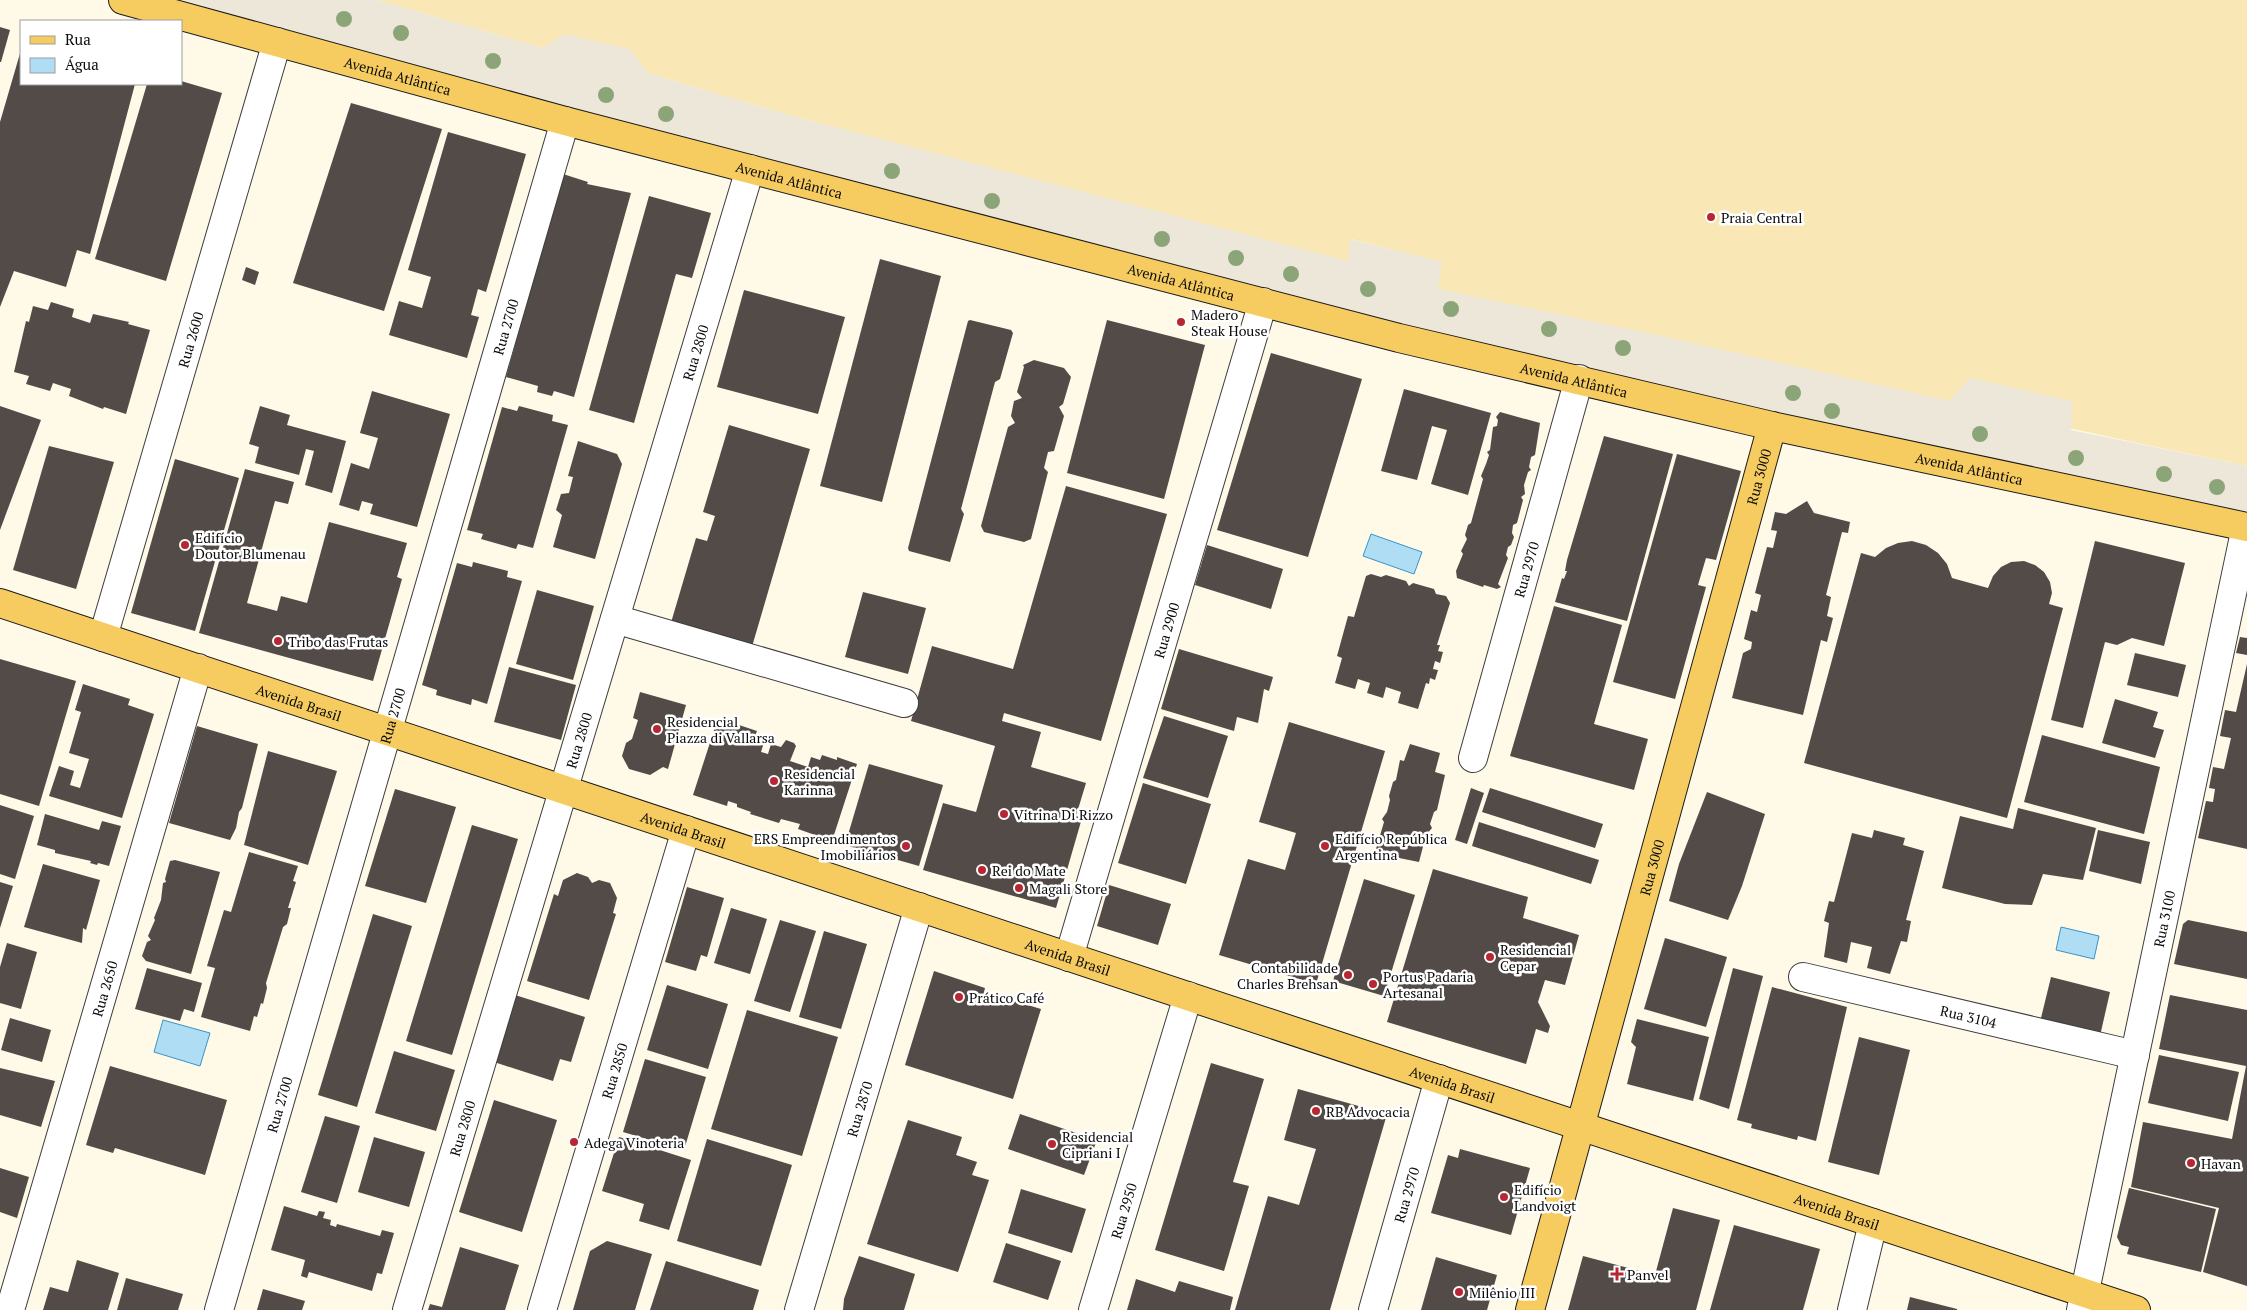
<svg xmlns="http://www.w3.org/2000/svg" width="2247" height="1310" viewBox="0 0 2247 1310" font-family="'PT Serif',serif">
<rect width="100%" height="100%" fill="#fff9e8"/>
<path fill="#f9e8b6" d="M 377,0 L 2247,0 L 2247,466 C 1976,410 1708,345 1437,289 L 1441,262 L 1351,239 L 1348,262 L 785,114 L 648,73 L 630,49 L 543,48 Z"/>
<polygon fill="#ece7d9" points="167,0 377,0 543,48 564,34 630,49 648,73 785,114 1348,261 1350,239 1442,262 1438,289 1652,334 1950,401 1970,378 2072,401 2071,430 2247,466 2247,517 1578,372 568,111"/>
<g fill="#aeddf4" stroke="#3794ca">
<polygon points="1371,534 1422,552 1414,574 1363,556"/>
<polygon points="2061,927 2099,936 2094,959 2056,950"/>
<polygon points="163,1020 210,1033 200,1066 154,1052"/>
</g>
<g fill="#534b47">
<polygon points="0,27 10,30 1,62 0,62"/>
<polygon points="21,50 21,84 135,84 90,254 77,250 66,287 14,271 0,307 0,122"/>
<polygon points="181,81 222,93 166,281 95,259 147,84 181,84"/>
<polygon points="351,103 442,129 384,311 293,283"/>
<polygon points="448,132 526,154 486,292 478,289 471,315 479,317 467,358 389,335 399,301 422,308 431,277 408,270"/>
<polygon points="563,174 588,182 587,184 631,193 574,397 554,391 552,396 537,392 538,386 506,377"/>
<polygon points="649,196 711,213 692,278 676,274 634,423 589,410"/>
<polygon points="880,259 941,276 882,502 820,486"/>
<polygon points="246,267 259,272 255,285 242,280"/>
<polygon points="744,290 845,317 818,414 717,387"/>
<polygon points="51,302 74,309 72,317 90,323 93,314 129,322 128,324 150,330 126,414 104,407 103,409 69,396 71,389 53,383 50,391 26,384 29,376 14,372 26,321 29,322 33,306 48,310"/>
<polygon points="970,320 1011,330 1013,333 1000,379 995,382 961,509 964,514 950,562 909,551 908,548 968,321"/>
<polygon points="1107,320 1205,345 1164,499 1067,473"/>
<polygon points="1271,353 1362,379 1308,557 1217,530"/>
<polygon points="1034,360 1064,368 1071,377 1063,404 1059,407 1064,416 1054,451 1048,452 1044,468 1048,472 1031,539 1024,542 984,532 981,526 1008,427 1015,423 1011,416 1014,401 1022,398 1017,392 1024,367 1023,365"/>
<polygon points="1404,389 1491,413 1468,495 1431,484 1447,430 1432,426 1417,480 1381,471"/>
<polygon points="372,391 450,414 417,527 370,514 373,504 362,501 359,511 339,505 351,463 369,469 378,438 360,433"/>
<polygon points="0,406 41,420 0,530"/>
<polygon points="260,406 290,415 287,425 346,441 332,493 305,485 314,451 306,449 299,475 255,463 259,447 249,444"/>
<polygon points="519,406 553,415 552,421 568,425 533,548 518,544 516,549 481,539 483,534 467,530 502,407 517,411"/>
<polygon points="1500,412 1540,423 1535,455 1531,457 1529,467 1531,470 1528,472 1524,485 1525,494 1521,497 1523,500 1517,523 1513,525 1512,533 1514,537 1511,545 1508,547 1506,555 1508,558 1498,584 1501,587 1497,589 1484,585 1483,587 1457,578 1456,571 1463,554 1461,551 1467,539 1465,535 1468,525 1471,523 1483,479 1481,476 1486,464 1489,455 1487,452 1490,450 1493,427 1497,426 1498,420 1496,417"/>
<polygon points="729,425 810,449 751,650 670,626 696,538 707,541 715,516 703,512"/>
<polygon points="1604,436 1673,454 1627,621 1555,602 1562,578 1564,579 1567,571 1565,571 1567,560"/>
<polygon points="578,441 617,454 622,464 595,559 553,547 562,515 556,510 561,494 569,493 573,477 568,476"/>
<polygon points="49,446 114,462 76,589 13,570"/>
<polygon points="1677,454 1741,471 1716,560 1706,558 1698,585 1706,587 1675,699 1613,682"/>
<polygon points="175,459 239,478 195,631 131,613"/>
<polygon points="245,469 294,482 288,504 275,501 247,603 277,611 281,596 307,603 329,522 407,543 397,577 402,579 373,681 199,633"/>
<polygon points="1066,486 1167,514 1101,741 1004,713 1002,721 1041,732 1031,767 1086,783 1076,816 1082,818 1056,908 923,870 943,803 976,812 995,746 911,721 932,646 1013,669"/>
<polygon points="1807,501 1814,513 1850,522 1848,533 1842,532 1826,595 1831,597 1827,616 1833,618 1827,642 1821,640 1803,715 1732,698 1743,653 1751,649 1752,642 1744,639 1751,610 1757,612 1761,595 1755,593 1767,547 1773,548 1777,531 1771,530 1775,512 1786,514"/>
<polygon points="1912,541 1926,545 1938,553 1947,564 1952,578 1988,588 1993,576 2001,567 2011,562 2024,561 2035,565 2044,572 2050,582 2052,593 2049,604 2063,608 2007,818 1804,763 1861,553 1875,557 1886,548 1898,543"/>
<polygon points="2095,541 2185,563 2164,646 2132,638 2117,645 2105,642 2083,728 2051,720"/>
<polygon points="1207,545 1283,569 1271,609 1195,585"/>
<polygon points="473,562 508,571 507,577 522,581 487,704 472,699 471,705 436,695 437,690 422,685 457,563 472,567"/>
<polygon points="1371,574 1381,577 1386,575 1406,581 1409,586 1413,583 1434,589 1436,594 1446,596 1450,603 1437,645 1440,645 1438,651 1443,652 1440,663 1435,661 1433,669 1438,670 1435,680 1430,678 1429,684 1426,683 1418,709 1398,703 1401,692 1386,687 1383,698 1367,693 1370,683 1358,679 1355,689 1335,683 1342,658 1337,656 1348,616 1354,617 1366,576"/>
<polygon points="537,590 594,606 573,680 516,664"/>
<polygon points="863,592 926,608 908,674 845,657"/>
<polygon points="1554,606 1622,625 1594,724 1648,739 1634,790 1510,756"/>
<polygon points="2240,637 2247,638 2247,655 2236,653"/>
<polygon points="1179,649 1273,677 1269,691 1264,689 1258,723 1237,717 1234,731 1161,709"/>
<polygon points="2135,653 2186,665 2178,697 2127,685"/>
<polygon points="0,659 76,681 39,806 0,794"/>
<polygon points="2247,664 2247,849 2198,838 2206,801 2213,802 2215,789 2209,788 2213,767 2224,769 2231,738 2220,736 2225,710 2236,712"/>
<polygon points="509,667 576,685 561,740 494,722"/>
<polygon points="83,684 130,699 128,705 154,714 122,818 49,796 59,766 74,771 70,785 80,788 89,759 69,753 81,712 75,710"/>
<polygon points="640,692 686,705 668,769 663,767 650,775 629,769 622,756 626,743 632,739 638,720 633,718"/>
<polygon points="2115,699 2158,712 2153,727 2164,730 2155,758 2102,743"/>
<polygon points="1164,716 1228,736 1208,798 1143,778"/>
<polygon points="718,718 757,731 755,736 765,739 761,752 768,754 771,744 781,747 786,740 794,743 796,746 790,761 808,767 811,757 820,760 822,755 837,760 837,757 857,764 832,841 798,829 800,824 781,819 779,823 750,814 751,812 737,807 737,804 728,801 727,806 693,795"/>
<polygon points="1289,722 1385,751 1316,984 1219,955 1248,859 1285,870 1296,833 1259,822"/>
<polygon points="197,726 258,744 242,808 239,812 236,828 230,840 169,823"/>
<polygon points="2042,735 2160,767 2144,834 2024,802"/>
<polygon points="1410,744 1440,753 1435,772 1445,775 1437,810 1434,812 1430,824 1432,828 1426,835 1419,862 1389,856 1387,853 1376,849 1384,822 1382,819 1387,812 1390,800 1389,796 1393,782 1396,780 1400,760 1404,761"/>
<polygon points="268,751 337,771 308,865 244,845"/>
<polygon points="869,764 943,785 919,866 845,845"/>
<polygon points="1143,783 1211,804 1186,884 1118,863"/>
<polygon points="1471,788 1484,793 1467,844 1455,840"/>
<polygon points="1490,788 1603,824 1595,848 1482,812"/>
<polygon points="395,789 456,807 426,903 365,886"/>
<polygon points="1707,792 1765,814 1742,886 1728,920 1669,901 1679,864"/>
<polygon points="0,805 34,816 15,879 0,874"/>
<polygon points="2018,808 2096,828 2083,880 2043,874 2032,905 2005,904 1942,888 1960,816 2013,829"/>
<polygon points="45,814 99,830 102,821 121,826 109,866 98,863 97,865 90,863 91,861 55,853 55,850 37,845"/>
<polygon points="1479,822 1599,860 1591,884 1472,846"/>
<polygon points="472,825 518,839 452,1055 406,1041"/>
<polygon points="1874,830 1905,838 1903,845 1924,851 1906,920 1911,921 1907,942 1901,941 1890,974 1867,968 1872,947 1851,942 1847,963 1824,957 1829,923 1824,921 1829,901 1834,902 1852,833 1872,838"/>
<polygon points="2098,830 2150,842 2141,884 2089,871"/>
<polygon points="249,852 298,866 293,881 296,882 288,908 291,908 287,924 283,927 266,983 267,988 263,1004 261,1003 257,1017 254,1016 250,1031 201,1017 215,968 207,966 224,910 231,912"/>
<polygon points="175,860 220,872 191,974 146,961 142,956 147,942 151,940 148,936 155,920 154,918 161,900 163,883 166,882 165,879 170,861"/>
<polygon points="43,864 100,880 86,930 83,928 82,943 24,927"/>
<polygon points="1433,869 1528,897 1523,918 1579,935 1565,985 1545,980 1538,1002 1550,1026 1548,1033 1536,1029 1526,1064 1387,1022"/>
<polygon points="577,873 588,877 592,883 599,880 610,883 617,898 613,913 616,914 589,1000 527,981 554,894 558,896 563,880"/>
<polygon points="1364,879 1415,895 1384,996 1333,981"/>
<polygon points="0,882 13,886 0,928"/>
<polygon points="1109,885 1171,904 1158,945 1097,926"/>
<polygon points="687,887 724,898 707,957 701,955 696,971 665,962"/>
<polygon points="731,908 767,919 750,974 714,963"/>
<polygon points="373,914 412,926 357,1107 318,1095"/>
<polygon points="780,920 816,931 790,1012 754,1001"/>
<polygon points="2188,920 2247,932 2247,979 2174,964 2183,924"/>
<polygon points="824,931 867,944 841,1029 799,1017"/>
<polygon points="1665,938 1727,957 1706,1027 1644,1009"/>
<polygon points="7,943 37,952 21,1009 0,1003 0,967"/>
<polygon points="147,968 202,983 194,1012 184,1009 180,1021 135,1009"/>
<polygon points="1733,968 1763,976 1729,1109 1699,1099"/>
<polygon points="934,971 985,988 984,992 1041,1009 1013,1099 905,1065"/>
<polygon points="2051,977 2110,992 2100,1036 2057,1022 2057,1025 2041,1018"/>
<polygon points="667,985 728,1004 708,1069 647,1050"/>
<polygon points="1772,987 1847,1007 1816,1141 1798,1136 1797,1140 1751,1128 1752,1124 1737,1120"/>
<polygon points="515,995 585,1017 571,1062 560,1059 553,1081 494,1062"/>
<polygon points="2170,995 2247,1010 2247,1286 2203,1272 2219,1208 2131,1187 2143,1122 2232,1139 2246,1066 2159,1049"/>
<polygon points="747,1010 838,1037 802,1156 711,1129"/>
<polygon points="10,1018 51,1030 42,1062 1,1050"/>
<polygon points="1637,1019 1709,1037 1693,1101 1627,1084 1636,1047 1631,1042"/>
<polygon points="1859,1037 1910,1050 1879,1175 1828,1162"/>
<polygon points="394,1051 455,1070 436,1131 375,1113"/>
<polygon points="2159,1055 2239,1072 2228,1121 2148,1103"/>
<polygon points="645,1059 706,1077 684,1150 623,1132"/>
<polygon points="1211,1063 1264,1079 1233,1182 1249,1186 1224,1271 1155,1250"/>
<polygon points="110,1066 227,1100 205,1175 115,1148 113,1153 86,1145"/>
<polygon points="0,1068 55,1081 41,1127 0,1115"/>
<polygon points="1298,1089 1387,1114 1330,1310 1235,1310 1268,1196 1299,1205 1316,1149 1284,1140"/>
<polygon points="494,1100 557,1120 522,1232 459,1212"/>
<polygon points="1020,1114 1097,1140 1084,1175 1008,1149"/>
<polygon points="325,1116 360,1126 337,1203 301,1192"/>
<polygon points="908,1120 962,1137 956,1155 977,1162 972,1175 989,1180 958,1272 867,1244"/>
<polygon points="374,1137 425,1152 409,1207 358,1192"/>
<polygon points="619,1137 691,1160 669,1230 639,1221 644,1204 602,1191"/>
<polygon points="707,1139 792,1165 761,1266 677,1241"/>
<polygon points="1460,1149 1530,1168 1511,1235 1431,1213 1448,1155 1458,1158"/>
<polygon points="0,1168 29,1177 17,1218 0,1212"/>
<polygon points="2129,1188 2216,1209 2201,1272 2127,1254 2129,1247 2121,1245 2117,1237"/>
<polygon points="1021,1189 1086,1209 1072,1253 1008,1233"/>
<polygon points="284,1206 317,1216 319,1211 325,1212 323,1218 331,1220 330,1225 336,1227 337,1224 380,1236 382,1230 394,1233 382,1274 377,1273 372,1291 309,1272 307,1278 301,1276 305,1260 271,1250"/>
<polygon points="1673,1208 1720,1220 1696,1310 1568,1310 1583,1256 1655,1275"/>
<polygon points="1734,1225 1820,1249 1803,1310 1710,1310"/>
<polygon points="607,1241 652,1254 635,1310 573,1310 590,1251"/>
<polygon points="1006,1243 1061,1261 1048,1300 993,1282"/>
<polygon points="460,1247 519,1265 505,1310 428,1310 430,1304 442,1307"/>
<polygon points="859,1256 915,1274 904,1310 843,1310 844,1299"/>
<polygon points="1436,1257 1497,1275 1487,1310 1421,1310"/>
<polygon points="77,1260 119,1273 108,1310 43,1310 50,1287 68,1292"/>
<polygon points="666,1261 759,1290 753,1310 650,1310"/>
<polygon points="126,1278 183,1294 178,1310 117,1310"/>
<polygon points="1136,1279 1175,1292 1179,1281 1233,1297 1230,1310 1127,1310"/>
<polygon points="263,1289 305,1301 302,1310 257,1310"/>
<polygon points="1910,1297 1957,1309 1957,1310 1907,1310"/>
</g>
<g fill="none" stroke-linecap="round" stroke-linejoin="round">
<defs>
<g id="minor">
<polyline points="615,619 904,703"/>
<path id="s1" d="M 103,637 L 277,42"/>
<path id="s2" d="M 1473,758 L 1579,379"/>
<path id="s3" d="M 1069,957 L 1263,302"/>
<path id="s4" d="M 1803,977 L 2135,1055"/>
<path id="s5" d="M 10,1310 L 198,668"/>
<path id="s6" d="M 219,1310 L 565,121"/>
<path id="s7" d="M 407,1310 L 750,169"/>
<path id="s8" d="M 542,1310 L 686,830"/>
<path id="s9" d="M 799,1310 L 919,907"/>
<path id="s10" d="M 1093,1310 L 1188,996"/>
<path id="s11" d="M 1373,1310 L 1439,1079"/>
<polyline points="1852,1310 1873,1223"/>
<path id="s12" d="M 2081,1310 L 2246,527"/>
</g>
<g id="major">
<path id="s13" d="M 123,0 L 565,121 L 1399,338 L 1772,426 L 2247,527"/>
<path id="s14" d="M 0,603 L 2136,1310"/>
<path id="s15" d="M 1530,1310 L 1772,426"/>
</g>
</defs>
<use href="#minor" stroke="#3d3d3d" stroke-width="30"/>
<use href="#major" stroke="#1b1b1b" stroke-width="30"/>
<use href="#minor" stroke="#fff" stroke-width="28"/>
<use href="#major" stroke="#f6cc61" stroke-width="28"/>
</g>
<g fill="#8ca578">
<circle cx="344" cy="19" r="8"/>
<circle cx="401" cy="33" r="8"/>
<circle cx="493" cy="61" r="8"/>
<circle cx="606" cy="95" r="8"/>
<circle cx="666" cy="114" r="8"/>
<circle cx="892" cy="171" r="8"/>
<circle cx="992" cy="201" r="8"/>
<circle cx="1162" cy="239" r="8"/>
<circle cx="1236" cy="258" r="8"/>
<circle cx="1291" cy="274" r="8"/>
<circle cx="1368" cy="289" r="8"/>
<circle cx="1451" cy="309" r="8"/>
<circle cx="1549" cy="329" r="8"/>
<circle cx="1623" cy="348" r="8"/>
<circle cx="1793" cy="393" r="8"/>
<circle cx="1832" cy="411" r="8"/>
<circle cx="1980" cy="434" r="8"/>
<circle cx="2076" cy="458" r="8"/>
<circle cx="2164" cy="474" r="8"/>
<circle cx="2217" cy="487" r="8"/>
</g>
<g fill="#b72632" stroke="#fff" stroke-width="2">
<circle cx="1711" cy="217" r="5"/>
<circle cx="1181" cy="322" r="5"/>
<circle cx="185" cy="545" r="5"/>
<circle cx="278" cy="641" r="5"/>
<circle cx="657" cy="729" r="5"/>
<circle cx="774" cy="781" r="5"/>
<circle cx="1004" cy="814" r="5"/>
<circle cx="906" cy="846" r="5"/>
<circle cx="1325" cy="846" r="5"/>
<circle cx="982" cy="870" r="5"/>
<circle cx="1019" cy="888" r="5"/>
<circle cx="1490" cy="957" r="5"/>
<circle cx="1348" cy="975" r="5"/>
<circle cx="1373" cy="984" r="5"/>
<circle cx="959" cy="997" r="5"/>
<circle cx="1316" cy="1111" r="5"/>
<circle cx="574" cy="1142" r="5"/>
<circle cx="1052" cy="1144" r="5"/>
<circle cx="2191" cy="1163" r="5"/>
<circle cx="1504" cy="1197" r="5"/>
<path d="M1614.5 1266.5h5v5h5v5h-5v5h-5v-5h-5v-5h5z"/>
<circle cx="1459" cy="1292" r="5"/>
</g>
<g text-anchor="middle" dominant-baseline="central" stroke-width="5" stroke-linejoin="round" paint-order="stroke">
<g font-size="14" fill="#0a0a0a" stroke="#fff">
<text stroke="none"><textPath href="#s13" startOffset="285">Avenida Atlântica</textPath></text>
<text stroke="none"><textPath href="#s13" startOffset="690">Avenida Atlântica</textPath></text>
<text stroke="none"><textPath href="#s13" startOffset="1095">Avenida Atlântica</textPath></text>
<text stroke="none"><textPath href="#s6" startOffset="1024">Rua 2700</textPath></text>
<text stroke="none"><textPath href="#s1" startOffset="310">Rua 2600</textPath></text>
<text stroke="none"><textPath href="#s7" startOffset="1000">Rua 2800</textPath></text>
<text stroke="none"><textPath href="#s13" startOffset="1500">Avenida Atlântica</textPath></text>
<text stroke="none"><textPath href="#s13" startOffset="1905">Avenida Atlântica</textPath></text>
<text stroke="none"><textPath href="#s15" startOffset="864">Rua 3000</textPath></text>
<text stroke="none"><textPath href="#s2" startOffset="196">Rua 2970</textPath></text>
<text stroke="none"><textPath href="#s3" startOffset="341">Rua 2900</textPath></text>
<text stroke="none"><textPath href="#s14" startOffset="315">Avenida Brasil</textPath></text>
<text stroke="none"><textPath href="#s6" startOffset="619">Rua 2700</textPath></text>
<text stroke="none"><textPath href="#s7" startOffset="595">Rua 2800</textPath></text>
<text stroke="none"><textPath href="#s14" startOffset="720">Avenida Brasil</textPath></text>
<text stroke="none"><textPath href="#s15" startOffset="459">Rua 3000</textPath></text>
<text stroke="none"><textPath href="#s12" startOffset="400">Rua 3100</textPath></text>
<text stroke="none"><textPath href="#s14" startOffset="1125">Avenida Brasil</textPath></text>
<text stroke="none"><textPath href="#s5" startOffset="335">Rua 2650</textPath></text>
<text stroke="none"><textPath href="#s4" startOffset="170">Rua 3104</textPath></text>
<text stroke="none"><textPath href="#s8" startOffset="250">Rua 2850</textPath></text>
<text stroke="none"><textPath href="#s14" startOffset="1530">Avenida Brasil</textPath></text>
<text stroke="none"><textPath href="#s6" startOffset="214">Rua 2700</textPath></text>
<text stroke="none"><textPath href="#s9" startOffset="210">Rua 2870</textPath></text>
<text stroke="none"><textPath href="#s7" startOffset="190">Rua 2800</textPath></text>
<text stroke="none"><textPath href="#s11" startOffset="120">Rua 2970</textPath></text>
<text stroke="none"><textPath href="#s10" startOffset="104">Rua 2950</textPath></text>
<text stroke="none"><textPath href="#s14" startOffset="1935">Avenida Brasil</textPath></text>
</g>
<g font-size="14" fill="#0a0a0a" stroke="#fff" text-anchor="start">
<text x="1721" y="217">Praia Central</text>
<text x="1191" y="314">Madero<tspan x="1191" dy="16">Steak House</tspan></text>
<text x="195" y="537">Edifício<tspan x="195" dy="16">Doutor Blumenau</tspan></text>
<text x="288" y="641">Tribo das Frutas</text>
<text x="667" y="721">Residencial<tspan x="667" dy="16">Piazza di Vallarsa</tspan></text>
<text x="784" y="773">Residencial<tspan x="784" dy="16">Karinna</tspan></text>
<text x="1014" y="814">Vitrina Di Rizzo</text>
<text x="896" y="838" text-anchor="end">ERS Empreendimentos<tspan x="896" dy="16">Imobiliários</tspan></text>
<text x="1335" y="838">Edifício República<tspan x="1335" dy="16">Argentina</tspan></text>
<text x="992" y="870">Rei do Mate</text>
<text x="1029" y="888">Magali Store</text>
<text x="1500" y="949">Residencial<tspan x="1500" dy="16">Cepar</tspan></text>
<text x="1338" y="967" text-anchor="end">Contabilidade<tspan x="1338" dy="16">Charles Brehsan</tspan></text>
<text x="1383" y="976">Portus Padaria<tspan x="1383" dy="16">Artesanal</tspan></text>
<text x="969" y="997">Prático Café</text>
<text x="1326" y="1111">RB Advocacia</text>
<text x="1062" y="1136">Residencial<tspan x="1062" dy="16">Cipriani I</tspan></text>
<text x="584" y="1142">Adega Vinoteria</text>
<text x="2201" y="1163">Havan</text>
<text x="1514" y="1189">Edifício<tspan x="1514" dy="16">Landvoigt</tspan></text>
<text x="1627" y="1274">Panvel</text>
<text x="1469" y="1292">Milênio III</text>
</g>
</g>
<rect x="20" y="20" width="162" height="65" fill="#ffffff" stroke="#9d9d9d"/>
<rect x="30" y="36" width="25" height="8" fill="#f6cc61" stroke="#9d9d9d"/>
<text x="65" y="45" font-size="15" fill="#0a0a0a">Rua</text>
<rect x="30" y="58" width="25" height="15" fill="#aeddf4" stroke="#9d9d9d"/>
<text x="65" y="70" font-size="15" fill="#0a0a0a">Água</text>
</svg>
